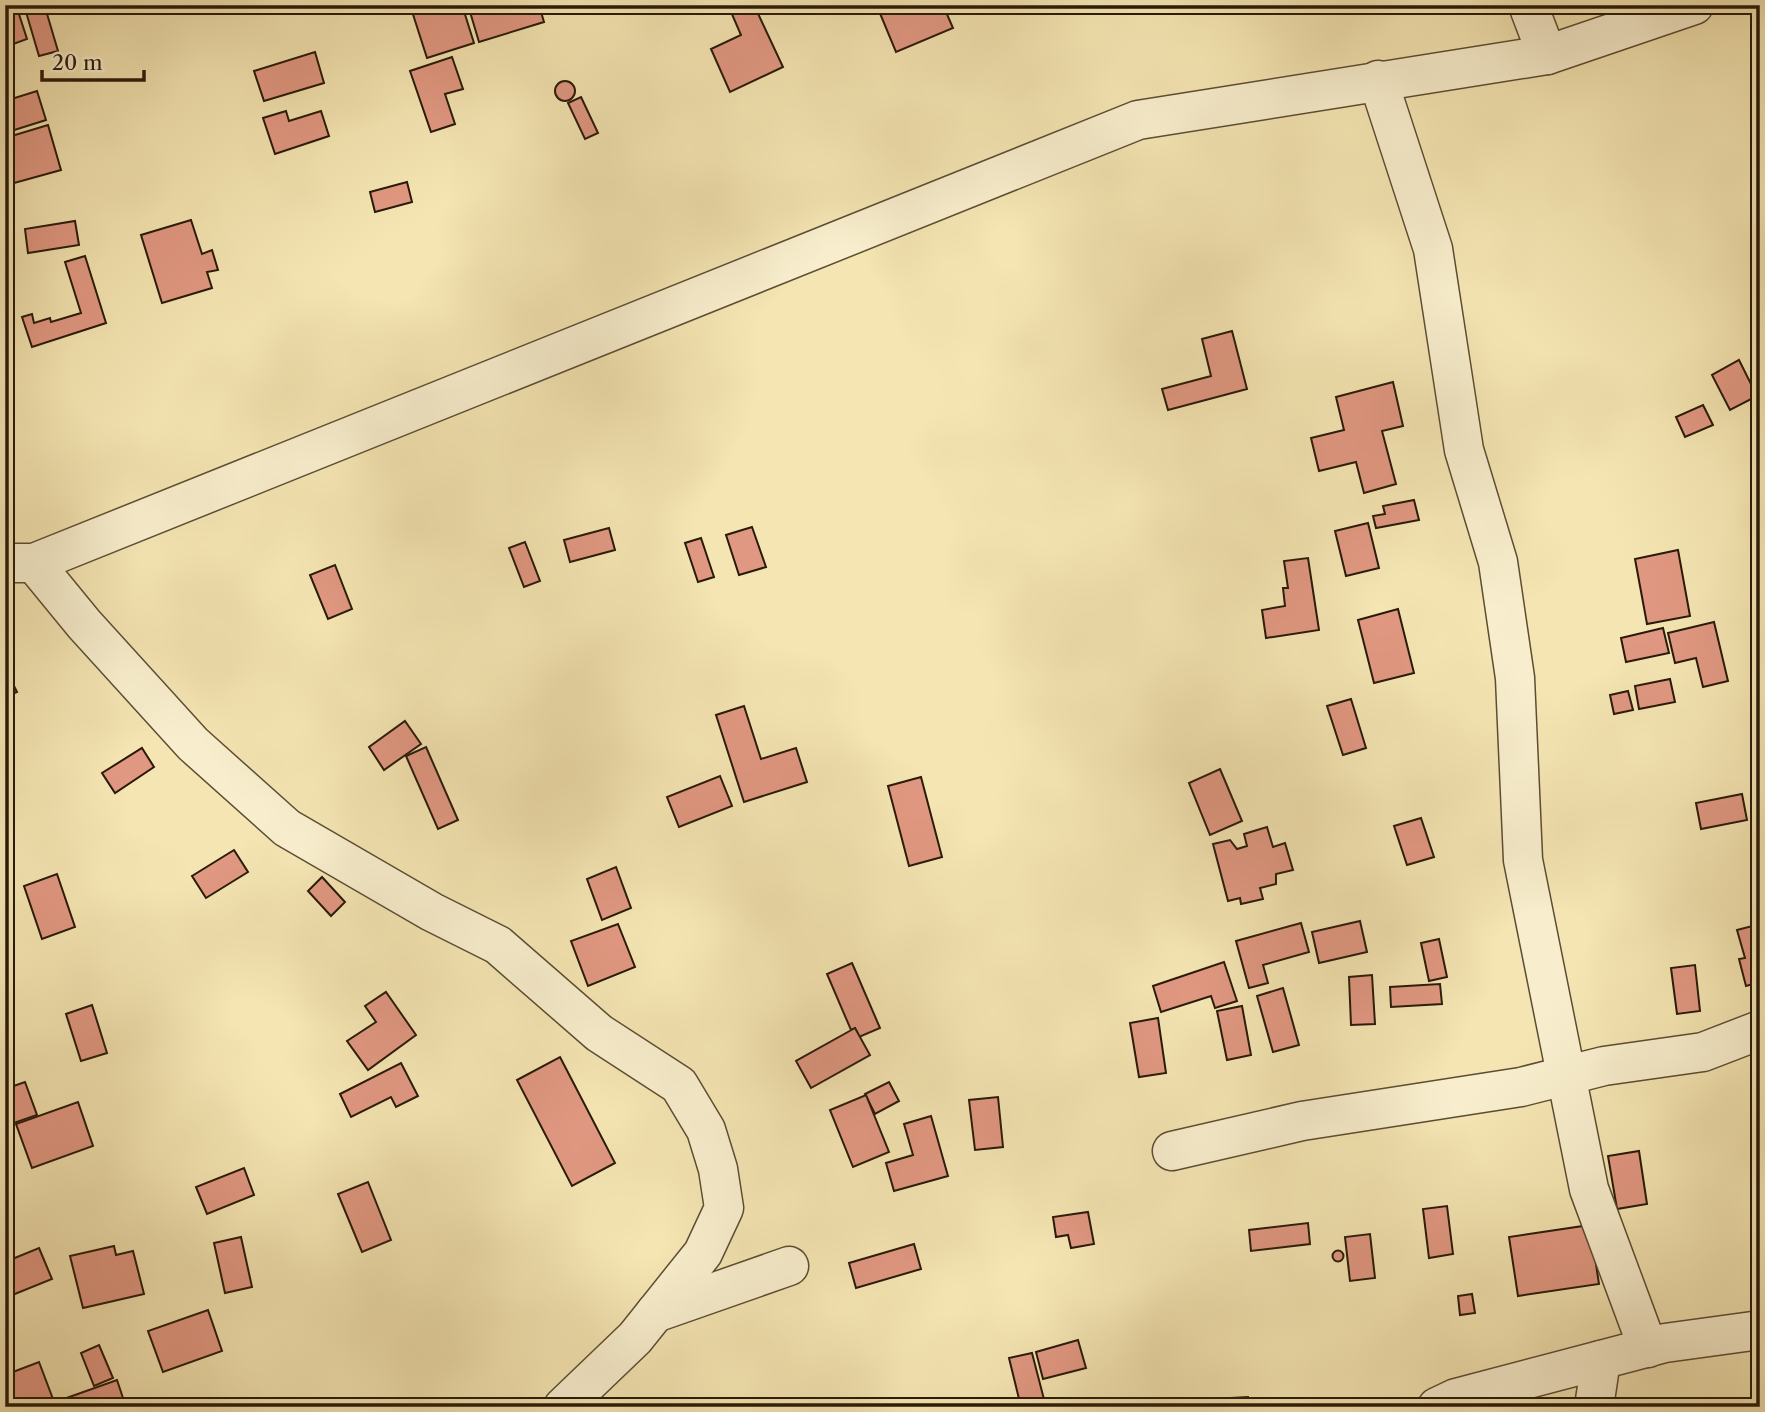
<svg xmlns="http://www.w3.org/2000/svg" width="1765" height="1412" viewBox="0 0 1765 1412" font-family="'Libre Caslon Text',serif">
<rect width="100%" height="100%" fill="#f4e5b2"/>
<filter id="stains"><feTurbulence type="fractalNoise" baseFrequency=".00286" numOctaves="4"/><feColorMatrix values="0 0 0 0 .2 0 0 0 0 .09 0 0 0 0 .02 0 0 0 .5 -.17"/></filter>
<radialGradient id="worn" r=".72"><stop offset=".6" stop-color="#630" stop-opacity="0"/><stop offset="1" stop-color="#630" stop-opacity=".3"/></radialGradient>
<g fill="#e19882" stroke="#291a09" stroke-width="2">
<polygon points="5,5 16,5 27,39 8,46 5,38"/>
<polygon points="410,5 462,5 474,43 427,58"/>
<polygon points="468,5 494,5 495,9 508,5 539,5 544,22 479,42"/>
<polygon points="728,5 754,5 783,67 730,92 711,49 741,35"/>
<polygon points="892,5 943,5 953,28 896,52 879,11"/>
<polygon points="45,7 58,51 39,56 26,12"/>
<polygon points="315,52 324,83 264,101 254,71"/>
<polygon points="452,57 463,89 445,94 455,124 431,132 410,71"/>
<circle cx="565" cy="91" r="10"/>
<polygon points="37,91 46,120 5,133 5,101"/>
<polygon points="581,97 598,133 585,139 568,103"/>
<polygon points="286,111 289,121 321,111 329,136 275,154 263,118"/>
<polygon points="48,125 61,170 7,185 5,138"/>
<polygon points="407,182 412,202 375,212 370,192"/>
<polygon points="191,220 202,254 212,250 218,270 207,272 212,288 162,303 141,235"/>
<polygon points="75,221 79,245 28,253 25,229"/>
<polygon points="85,256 106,323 32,347 22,317 32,314 34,323 50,318 51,322 81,313 65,262"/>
<polygon points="1232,331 1247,389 1168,410 1162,389 1211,376 1202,339"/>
<polygon points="1739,360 1757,396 1730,410 1712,375"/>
<polygon points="1393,382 1403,426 1382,431 1396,484 1364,493 1356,462 1319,471 1311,438 1344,430 1336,397"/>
<polygon points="1703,405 1713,425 1685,437 1676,417"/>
<polygon points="1414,500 1419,520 1376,528 1373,516 1385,514 1383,506"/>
<polygon points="1368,523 1379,568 1346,576 1335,531"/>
<polygon points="752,527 766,567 739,575 726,535"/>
<polygon points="609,528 615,550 570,562 564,540"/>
<polygon points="701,538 714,577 698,582 685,543"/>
<polygon points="525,542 540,581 524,587 509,548"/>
<polygon points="1678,550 1690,616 1647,624 1635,559"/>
<polygon points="1308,558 1319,630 1266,638 1262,610 1285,606 1283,588 1288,588 1284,561"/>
<polygon points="335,565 352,609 328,619 310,575"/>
<polygon points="1398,609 1414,673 1374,683 1358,620"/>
<polygon points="1714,622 1728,681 1703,687 1696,658 1675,663 1668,633"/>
<polygon points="1663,628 1669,653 1626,662 1621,638"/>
<polygon points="1670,679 1675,702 1639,709 1635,686"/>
<polygon points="12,682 17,692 5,697 5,685"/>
<polygon points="1628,691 1633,710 1614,714 1610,695"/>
<polygon points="1351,699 1366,748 1343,755 1327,706"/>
<polygon points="744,706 761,759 796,748 807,782 744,802 716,715"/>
<polygon points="405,721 421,744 384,770 369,747"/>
<polygon points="426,747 458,820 438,829 406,756"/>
<polygon points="142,748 154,767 115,793 102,773"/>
<polygon points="1220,769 1242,821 1210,835 1189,783"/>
<polygon points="720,776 732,806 679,827 667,797"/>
<polygon points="921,777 942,857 909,866 888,786"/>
<polygon points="1742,794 1747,820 1701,829 1696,803"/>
<polygon points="1421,818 1434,857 1407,865 1394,826"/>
<polygon points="1267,827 1273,847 1285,843 1293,870 1276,874 1276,884 1260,888 1263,899 1241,904 1240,898 1228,901 1213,844 1230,840 1237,849 1247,846 1244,834"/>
<polygon points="234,850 248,872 206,898 192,876"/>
<polygon points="616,867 631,908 602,920 587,879"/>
<polygon points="57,874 75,927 42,939 24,886"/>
<polygon points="322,877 345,902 331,916 308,891"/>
<polygon points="1360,921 1367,952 1319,963 1312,932"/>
<polygon points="1301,923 1309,952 1263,965 1268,983 1249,988 1236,941"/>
<polygon points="618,924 635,967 588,986 571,941"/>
<polygon points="1760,924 1760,982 1746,986 1739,959 1745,958 1737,930"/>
<polygon points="1439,939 1447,977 1429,981 1421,943"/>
<polygon points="1224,962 1237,1001 1215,1008 1211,996 1161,1012 1153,986"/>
<polygon points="852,963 880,1028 859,1037 855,1028 851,1030 827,974"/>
<polygon points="1695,965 1700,1011 1677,1014 1671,968"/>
<polygon points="1372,975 1375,1024 1351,1025 1349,977"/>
<polygon points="1440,984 1442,1004 1391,1007 1390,987"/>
<polygon points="1283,988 1299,1045 1273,1052 1257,996"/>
<polygon points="386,992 416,1035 368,1070 347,1041 376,1022 365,1006"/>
<polygon points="92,1005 107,1053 81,1061 66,1014"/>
<polygon points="1242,1006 1251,1055 1227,1060 1217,1011"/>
<polygon points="1158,1018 1166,1073 1139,1077 1130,1023"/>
<polygon points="855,1028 870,1055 811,1088 796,1061"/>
<polygon points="560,1057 615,1163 572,1186 517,1080"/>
<polygon points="401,1063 418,1096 396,1107 391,1097 351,1117 340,1094"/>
<polygon points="25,1082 37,1115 14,1123 5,1097 5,1089"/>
<polygon points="889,1082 899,1101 875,1114 865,1094"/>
<polygon points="866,1095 889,1152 853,1167 830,1110"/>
<polygon points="998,1097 1003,1147 975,1150 969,1100"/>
<polygon points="78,1102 93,1146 32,1168 16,1124"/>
<polygon points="931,1116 948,1176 894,1191 886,1163 913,1155 904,1124"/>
<polygon points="1639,1151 1647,1204 1617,1209 1608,1156"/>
<polygon points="244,1168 254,1195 207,1214 196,1187"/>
<polygon points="368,1182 391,1240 362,1252 338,1194"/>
<polygon points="1447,1206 1453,1254 1429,1258 1423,1209"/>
<polygon points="1088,1212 1094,1244 1071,1248 1068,1235 1056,1237 1053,1217"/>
<polygon points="1308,1223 1310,1244 1251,1251 1249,1230"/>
<polygon points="1590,1225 1599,1284 1518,1296 1509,1237"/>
<polygon points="1370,1234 1375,1278 1350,1281 1345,1237"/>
<polygon points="241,1237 252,1287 225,1293 214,1243"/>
<polygon points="914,1244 921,1269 856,1288 849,1263"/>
<polygon points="114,1246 116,1255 133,1251 144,1294 83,1308 70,1256"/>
<polygon points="39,1248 52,1279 5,1298 5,1262"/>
<circle cx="1338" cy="1256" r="5.5"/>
<polygon points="1472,1294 1475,1313 1460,1315 1458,1296"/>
<polygon points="208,1310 222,1351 163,1372 148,1331"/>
<polygon points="1078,1340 1086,1368 1043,1379 1036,1352"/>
<polygon points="99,1345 113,1378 94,1386 81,1353"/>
<polygon points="1032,1353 1046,1407 1021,1407 1009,1358"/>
<polygon points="39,1362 56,1407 12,1407 5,1389 5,1375"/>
<polygon points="117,1380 125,1404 116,1407 63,1407 61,1400"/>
<polygon points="1248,1397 1249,1407 1231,1407 1231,1398"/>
</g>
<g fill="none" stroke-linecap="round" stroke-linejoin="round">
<defs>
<g id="street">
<polyline points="1528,5 1547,55"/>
<polyline points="1378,80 1433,249 1464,450 1498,562 1515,678 1523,860 1589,1189 1648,1348"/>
<polyline points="5,563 34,563 1138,120 1547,55 1694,5"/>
<polyline points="34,563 84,624 193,744 287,828 432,912 498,945 599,1033 679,1085 706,1130 718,1169 724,1208 703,1253 635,1338 563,1407"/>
<polyline points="1172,1151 1302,1121 1521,1087 1604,1066 1703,1052 1760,1030"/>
<polyline points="655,1313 789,1266"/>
<polyline points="1437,1407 1456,1398 1665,1343 1760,1330"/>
<polyline points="1594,1407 1601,1360"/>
</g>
</defs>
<use href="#street" stroke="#5c4d33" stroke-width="41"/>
<use href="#street" stroke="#f8eecd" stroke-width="38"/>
</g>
<rect width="1765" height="1412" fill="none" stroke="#f4e5b2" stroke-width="28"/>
<rect x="7" y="7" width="1751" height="1398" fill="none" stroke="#291a09" stroke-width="3.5"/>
<rect x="14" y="14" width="1737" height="1384" fill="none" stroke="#291a09" stroke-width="2"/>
<path d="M42 70v10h102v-10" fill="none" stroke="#291a09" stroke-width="3.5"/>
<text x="52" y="70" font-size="21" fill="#291a09" stroke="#f8eecd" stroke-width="5" paint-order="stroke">20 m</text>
<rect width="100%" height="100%" filter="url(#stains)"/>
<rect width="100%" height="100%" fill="url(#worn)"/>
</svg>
